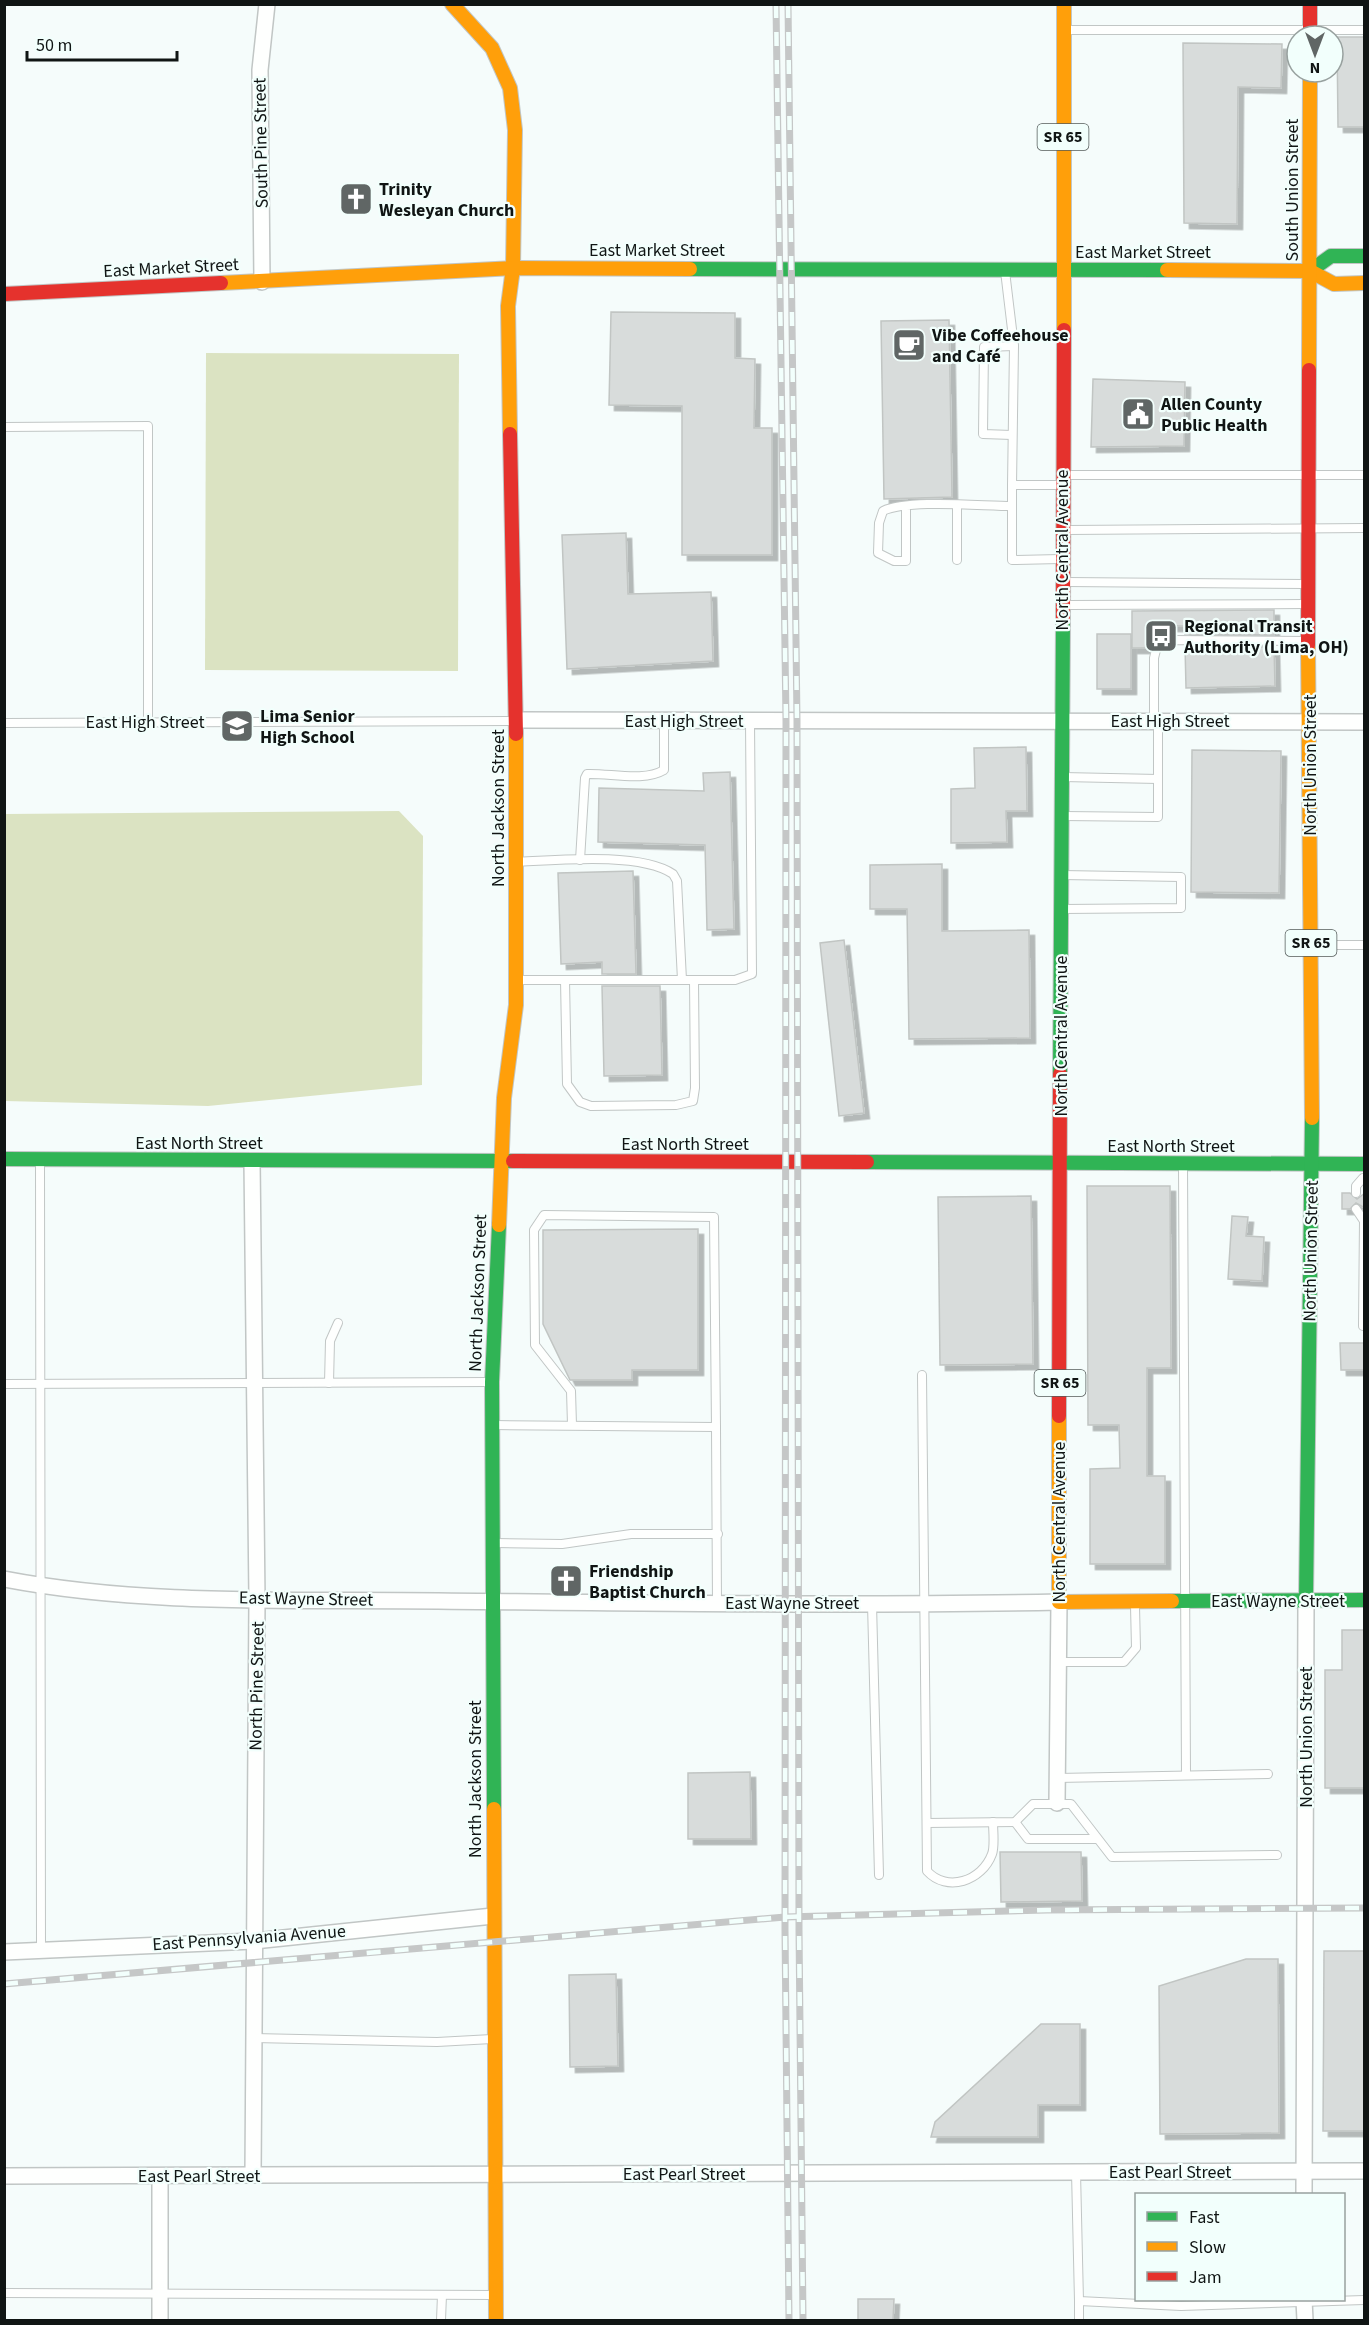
<svg xmlns="http://www.w3.org/2000/svg" width="1369" height="2325" viewBox="0 0 1369 2325" font-family="'Source Sans 3',sans-serif">
<defs>
<filter id="shadow"><feDropShadow dx="5.5" dy="5.5" stdDeviation="0" flood-color="#0004"/></filter>
</defs>
<rect width="100%" height="100%" fill="#f5fcfb"/>
<g fill="#dbe3c2">
<polygon points="206,353 459,354 458,671 205,670"/>
<polygon points="399,811 423,836 422,1085 208,1106 5,1101 5,814"/>
</g>
<g fill="#d8dcdb" stroke="#c1c5c3" stroke-width="1.5" filter="url(#shadow)">
<polygon points="1337,37 1365,37 1365,127 1338,127"/>
<polygon points="1183,43 1282,44 1281,88 1238,87 1237,224 1184,223"/>
<polygon points="611,312 735,313 735,358 755,359 754,428 772,428 772,555 682,555 682,406 609,405"/>
<polygon points="949,320 952,497 884,499 881,321"/>
<polygon points="1093,379 1185,382 1184,446 1091,447"/>
<polygon points="626,533 628,594 711,592 713,661 567,669 562,535"/>
<polygon points="1274,610 1274,635 1185,634 1185,626 1147,626 1147,648 1132,648 1132,611"/>
<rect x="1097" y="634" width="34" height="55"/>
<polygon points="1185,646 1274,647 1275,686 1186,688"/>
<polygon points="1026,747 1027,811 1006,811 1007,842 951,843 951,789 975,788 974,748"/>
<polygon points="1192,750 1281,751 1279,893 1191,892"/>
<polygon points="730,772 734,929 707,930 705,845 598,842 599,788 704,791 703,773"/>
<polygon points="942,864 942,931 1029,930 1030,1038 909,1039 907,909 870,909 870,865"/>
<polygon points="633,871 636,974 602,974 602,962 561,964 558,873"/>
<polygon points="844,940 864,1113 839,1116 820,943"/>
<polygon points="602,986 660,986 662,1075 604,1076"/>
<polygon points="1087,1186 1170,1186 1171,1368 1147,1368 1147,1476 1165,1476 1165,1564 1090,1564 1090,1469 1120,1468 1119,1425 1088,1425"/>
<polygon points="1342,1193 1350,1193 1357,1199 1365,1193 1365,1208 1356,1203 1350,1209 1342,1209"/>
<polygon points="1031,1196 1033,1364 940,1365 938,1197"/>
<polygon points="1232,1216 1248,1217 1246,1236 1264,1237 1262,1281 1228,1279"/>
<polygon points="698,1229 698,1370 632,1370 632,1380 570,1380 543,1324 543,1230"/>
<polygon points="1340,1343 1365,1343 1365,1370 1341,1370"/>
<polygon points="1342,1630 1365,1630 1365,1788 1325,1788 1325,1670 1342,1670"/>
<polygon points="750,1772 751,1839 688,1839 688,1773"/>
<polygon points="1000,1852 1081,1852 1082,1901 1001,1902"/>
<polygon points="1324,1951 1365,1951 1365,2131 1323,2131"/>
<polygon points="1246,1959 1278,1959 1279,2133 1160,2134 1159,1986"/>
<polygon points="616,1974 618,2066 570,2067 569,1975"/>
<polygon points="1041,2024 1080,2024 1080,2105 1038,2105 1038,2137 931,2137 935,2122"/>
<polygon points="858,2299 894,2299 893,2320 858,2320"/>
</g>
<g fill="none" stroke-linecap="round" stroke-linejoin="round">
<defs>
<g id="lane">
<polyline points="1066,30 1364,30"/>
<polyline points="1005,271 1014,346 1012,485"/>
<polyline points="4,427 148,426 148,722"/>
<polyline points="1012,435 983,434 984,347 1014,346"/>
<polyline points="1066,475 1364,475"/>
<path d="M 906,506 L 906,561 L 894,561 L 878,553 L 879,523 L 883,511 C 908,499 981,506 1012,506"/>
<polyline points="957,506 957,560"/>
<polyline points="1067,530 1364,528"/>
<polyline points="1060,559 1012,560 1012,485 1061,485"/>
<polyline points="1067,582 1304,584"/>
<polyline points="1067,605 1304,604"/>
<polyline points="1154,721 1154,658 1157,646 1172,640 1307,641"/>
<polyline points="4,723 513,721"/>
<polyline points="1063,777 1158,779"/>
<polyline points="1063,816 1158,817 1158,721"/>
<path d="M 580,860 L 585,778 L 587,774 C 610,773 644,782 664,770 L 664,721"/>
<path d="M 517,862 C 558,860 640,852 673,874 L 677,881 L 682,980"/>
<polyline points="1062,875 1181,877 1181,908 1063,909"/>
<polyline points="1313,945 1364,945"/>
<polyline points="519,980 735,980 752,974 750,721"/>
<polyline points="565,980 567,1084 580,1102 591,1106 676,1105 693,1101 695,1088 694,980"/>
<polyline points="40,1160 41,1951"/>
<polyline points="1183,1165 1186,1775"/>
<polyline points="1356,1193 1356,1186 1363,1178"/>
<polyline points="1356,1209 1364,1221"/>
<polyline points="1363,1326 1364,1220"/>
<path d="M 922,1375 L 927,1871 C 947,1893 982,1881 992,1854 C 995,1846 993,1831 993,1822"/>
<polyline points="329,1383 330,1341 338,1323"/>
<polyline points="4,1384 489,1382"/>
<polyline points="494,1425 716,1427 717,1603"/>
<polyline points="572,1425 571,1391 535,1345 534,1230 544,1215 714,1217 716,1427"/>
<polyline points="495,1543 562,1544 631,1534 718,1534"/>
<polyline points="872,1604 879,1875"/>
<polyline points="1058,1662 1124,1662 1136,1648 1135,1606"/>
<polyline points="1057,1778 1268,1774"/>
<polyline points="1015,1822 1028,1839 1096,1839"/>
<polyline points="927,1823 1015,1822 1033,1804 1071,1804 1112,1857 1277,1855"/>
<polyline points="254,2038 437,2042 492,2039"/>
<polyline points="1076,2172 1079,2301 1181,2306 1364,2300"/>
<polyline points="4,2293 495,2295"/>
<polyline points="1079,2301 1079,2320"/>
<polyline points="441,2320 442,2295"/>
</g>
<g id="street">
<polyline points="262,282 260,70 267,4"/>
<polyline points="516,720 1364,722"/>
<polyline points="252,1161 257,1599 253,2175"/>
<path d="M 4,1579 C 145,1606 295,1599 438,1601 C 645,1603 852,1606 1059,1602 L 1057,1803"/>
<polyline points="4,1952 254,1941 493,1916"/>
<polyline points="4,2176 1364,2171"/>
<polyline points="1304,2194 1306,1600"/>
<polyline points="1304,2300 1305,2320"/>
<polyline points="160,2320 160,2176"/>
</g>
<g id="fast">
<polyline points="690,269 1167,270"/>
<polyline points="1310,271 1331,256 1364,256"/>
<polyline points="1060,1074 1063,620"/>
<polyline points="4,1159 513,1161"/>
<polyline points="867,1162 1364,1164"/>
<polyline points="1306,1600 1312,1118"/>
<polyline points="1172,1601 1364,1600"/>
<polyline points="494,1809 492,1382 499,1225"/>
</g>
<g id="slow">
<polyline points="452,4 492,48 510,88 515,130 513,268 508,306 510,434"/>
<polyline points="1064,4 1064,330"/>
<polyline points="1167,270 1310,271 1334,284 1364,283"/>
<polyline points="221,283 513,268 690,269"/>
<polyline points="1309,370 1310,72"/>
<polyline points="1308,645 1312,1118"/>
<polyline points="499,1225 504,1098 516,1005 516,734"/>
<polyline points="1059,1416 1059,1602 1172,1601"/>
<polyline points="494,1809 496,2320"/>
</g>
<g id="jam">
<polyline points="1310,4 1310,36"/>
<polyline points="4,294 221,283"/>
<polyline points="510,434 516,734"/>
<polyline points="1063,620 1064,330"/>
<polyline points="1308,645 1309,370"/>
<polyline points="513,1161 867,1162"/>
<polyline points="1059,1416 1060,1074"/>
</g>
</defs>
<use href="#lane" stroke="#c1c6c5" stroke-width="10"/>
<use href="#street" stroke="#c1c6c5" stroke-width="18"/>
<use href="#fast" stroke="#c1c6c5" stroke-width="16"/>
<use href="#slow" stroke="#c1c6c5" stroke-width="16"/>
<use href="#jam" stroke="#c1c6c5" stroke-width="16"/>
<use href="#lane" stroke="#fefffe" stroke-width="8"/>
<use href="#street" stroke="#fefffe" stroke-width="15"/>
<use href="#fast" stroke="#30b455" stroke-width="14"/>
<use href="#slow" stroke="#ff9f0a" stroke-width="14"/>
<use href="#jam" stroke="#e5322d" stroke-width="14"/>
<defs>
<g id="rail">
<polyline points="776,4 786,721 785,1930 789,2320"/>
<polyline points="788,4 797,721 799,1929 803,2320"/>
<polyline points="4,1984 785,1917 1047,1910 1364,1908"/>
</g>
</defs>
<use href="#rail" stroke="#c5c7c7" stroke-width="7"/>
<use href="#rail" stroke="#f2fffc" stroke-width="4.5" stroke-dasharray="14" stroke-linecap="butt"/>
</g>
<defs>
<symbol id="church-square" viewBox="-11 -11 22 22"><rect x="-9" y="-9" width="18" height="18" rx="4" fill="#606665" stroke="#f2fffc"/><path d="M-1.2-6h2.4v3.5h3.3v2.4h-3.3V6h-2.4V-.1h-3.3v-2.4h3.3Z" fill="#fff"/></symbol>
<symbol id="cafe-square" viewBox="-11 -11 22 22"><rect x="-9" y="-9" width="18" height="18" rx="4" fill="#606665" stroke="#f2fffc"/><path d="M-5.5-4.5H6V0H3Q3 3.5 0 3.5H-2.5Q-5.5 3.5-5.5 0ZM3-3.2v2h1.7v-2ZM-6 4.5H4V6H-6Z" fill="#fff"/></symbol>
<symbol id="civic-square" viewBox="-11 -11 22 22"><rect x="-9" y="-9" width="18" height="18" rx="4" fill="#606665" stroke="#f2fffc"/><path d="M-.6-6.5H3V-4.5H.6V-3L4-1V1h2V6H-6V1h2V-1L-.6-3ZM-1.2 2.5V6h2.4V2.5Z" fill="#fff"/></symbol>
<symbol id="bus-square" viewBox="-11 -11 22 22"><rect x="-9" y="-9" width="18" height="18" rx="4" fill="#606665" stroke="#f2fffc"/><path d="M-5-6H5V4H4V6H2V4H-2V6H-4V4H-5ZM-3.5-4V0h7V-4ZM-3.5 1.2v1.5H-2V1.2ZM2 1.2v1.5H3.5V1.2Z" fill="#fff"/></symbol>
<symbol id="school-square" viewBox="-11 -11 22 22"><rect x="-9" y="-9" width="18" height="18" rx="4" fill="#606665" stroke="#f2fffc"/><path d="M0-5L7-2L0 1L-7-2ZM-4 1L0 2.5L4 1V4Q0 6-4 4Z" fill="#fff"/></symbol>
</defs>
<g fill-rule="evenodd">
<use href="#church-square" x="337" y="180" width="38" height="38"/>
<use href="#cafe-square" x="890" y="326" width="38" height="38"/>
<use href="#civic-square" x="1119" y="395" width="38" height="38"/>
<use href="#bus-square" x="1142" y="617" width="38" height="38"/>
<use href="#school-square" x="218" y="707" width="38" height="38"/>
<use href="#church-square" x="547" y="1562" width="38" height="38"/>
</g>
<g text-anchor="middle" dominant-baseline="central" stroke-width="4.5" stroke-linejoin="round" paint-order="stroke">
<g fill="#f2fffc" stroke="#545b5a" stroke-width="1.5">
<rect x="1037.5" y="124" width="51" height="26" rx="4.5"/>
<rect x="1285.5" y="930" width="51" height="26" rx="4.5"/>
<rect x="1034.5" y="1370" width="51" height="26" rx="4.5"/>
</g>
<g font-size="16" font-weight="bold" fill="#101514">
<text x="1063" y="137">SR 65</text>
<text x="1311" y="943">SR 65</text>
<text x="1060" y="1383">SR 65</text>
</g>
<g font-size="18" fill="#101514" stroke="#f2fffc">
<text transform="translate(261 143) rotate(-91)">South Pine Street</text>
<text transform="translate(1292 190) rotate(-90)">South Union Street</text>
<text x="657" y="250">East Market Street</text>
<text x="1143" y="252">East Market Street</text>
<text transform="translate(171 268) rotate(-3)">East Market Street</text>
<text transform="translate(1062 550) rotate(-90)">North Central Avenue</text>
<text x="684" y="721">East High Street</text>
<text x="1170" y="721">East High Street</text>
<text x="145" y="722">East High Street</text>
<text transform="translate(1310 765) rotate(-90)">North Union Street</text>
<text transform="translate(498 808) rotate(-90)">North Jackson Street</text>
<text transform="translate(1061 1036) rotate(-90)">North Central Avenue</text>
<text x="199" y="1143">East North Street</text>
<text x="685" y="1144">East North Street</text>
<text x="1171" y="1146">East North Street</text>
<text transform="translate(1311 1251) rotate(-89)">North Union Street</text>
<text transform="translate(478 1293) rotate(-88)">North Jackson Street</text>
<text transform="translate(1059 1522) rotate(-90)">North Central Avenue</text>
<text transform="translate(306 1599) rotate(1)">East Wayne Street</text>
<text x="1278" y="1601">East Wayne Street</text>
<text x="792" y="1603">East Wayne Street</text>
<text transform="translate(257 1686) rotate(-89)">North Pine Street</text>
<text transform="translate(1306 1737) rotate(-90)">North Union Street</text>
<text transform="translate(475 1779) rotate(-90)">North Jackson Street</text>
<text transform="translate(249 1938) rotate(-4)">East Pennsylvania Avenue</text>
<text x="1170" y="2172">East Pearl Street</text>
<text x="684" y="2174">East Pearl Street</text>
<text x="199" y="2176">East Pearl Street</text>
</g>
<g font-size="18" font-weight="bold" fill="#101514" stroke="#f2fffc" text-anchor="start">
<text x="379" y="189">Trinity<tspan x="379" dy="21">Wesleyan Church</tspan></text>
<text x="932" y="335">Vibe Coffeehouse<tspan x="932" dy="21">and Café</tspan></text>
<text x="1161" y="404">Allen County<tspan x="1161" dy="21">Public Health</tspan></text>
<text x="1184" y="626">Regional Transit<tspan x="1184" dy="21">Authority (Lima, OH)</tspan></text>
<text x="260" y="716">Lima Senior<tspan x="260" dy="21">High School</tspan></text>
<text x="589" y="1571">Friendship<tspan x="589" dy="21">Baptist Church</tspan></text>
</g>
</g>
<rect width="1369" height="2325" fill="none" stroke="#101514" stroke-width="12"/>
<rect x="1135" y="2193" width="210" height="108" fill="#f2fffc" stroke="#98a19f" stroke-width="1.5"/>
<rect x="1147" y="2212" width="30" height="9" fill="#30b455" stroke="#98a19f" stroke-width="1.5"/>
<text x="1189" y="2223" font-size="18" fill="#101514">Fast</text>
<rect x="1147" y="2242" width="30" height="9" fill="#ff9f0a" stroke="#98a19f" stroke-width="1.5"/>
<text x="1189" y="2253" font-size="18" fill="#101514">Slow</text>
<rect x="1147" y="2272" width="30" height="9" fill="#e5322d" stroke="#98a19f" stroke-width="1.5"/>
<text x="1189" y="2283" font-size="18" fill="#101514">Jam</text>
<g transform="translate(1315 54) rotate(180)"><circle r="28" fill="#f2fffc" stroke="#98a19f" stroke-width="1.5"/>
<path d="M0-4.5L10 22L0 15L-10 22Z" fill="#606665"/>
<text y="-9" font-size="16" font-weight="bold" text-anchor="middle" fill="#101514">N</text>
</g>
<path d="M27 51v9h150v-9" fill="none" stroke="#101514" stroke-width="3"/>
<text x="36" y="51" font-size="18" fill="#101514" stroke="#f2fffc" stroke-width="4.5" paint-order="stroke">50 m</text>
</svg>
